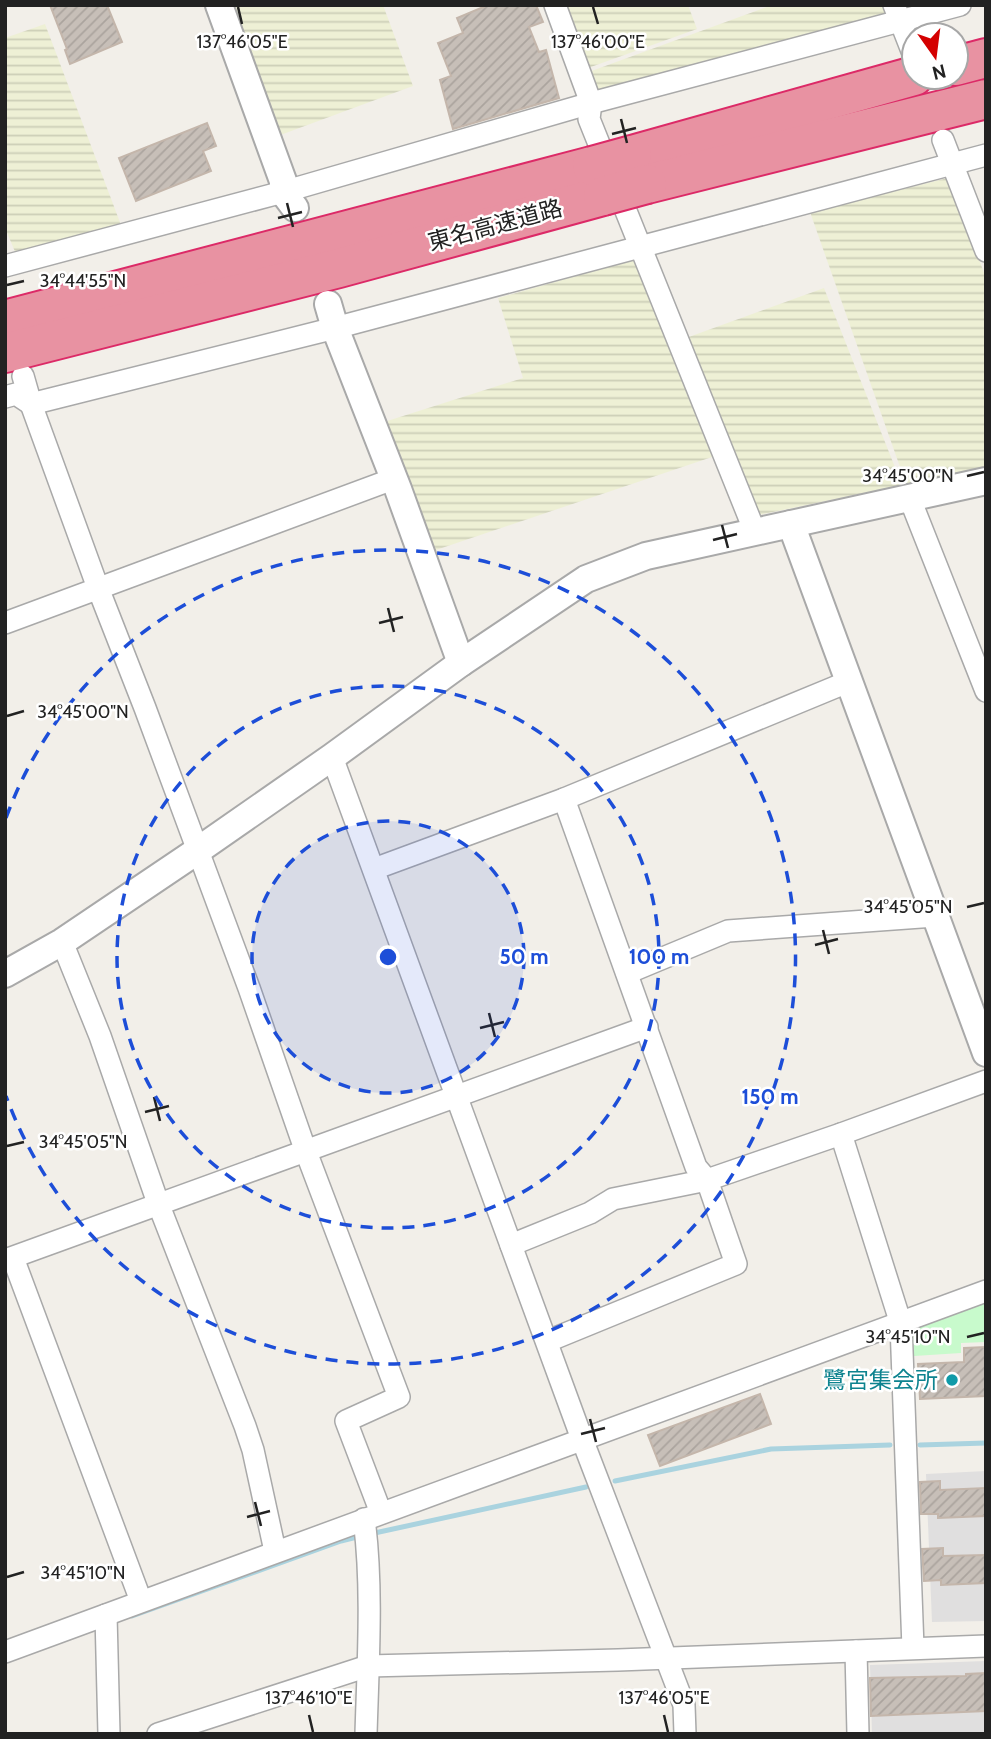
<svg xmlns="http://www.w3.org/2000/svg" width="991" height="1739" viewBox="0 0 991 1739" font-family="Cabin,'Noto Sans JP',sans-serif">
<defs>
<pattern id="farmland-rules" width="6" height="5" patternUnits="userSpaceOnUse" patternTransform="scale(1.75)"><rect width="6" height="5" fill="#eef0d5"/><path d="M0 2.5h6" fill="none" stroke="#ccceb7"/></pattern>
<pattern id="building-hatch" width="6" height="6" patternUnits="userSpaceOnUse" patternTransform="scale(1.75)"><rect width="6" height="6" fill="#c7bfb8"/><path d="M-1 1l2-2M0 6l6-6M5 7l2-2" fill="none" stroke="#aba49e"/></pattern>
</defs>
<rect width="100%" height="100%" fill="#f2efe9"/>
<g fill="#e0dfdf">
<polygon points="986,1471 986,1621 932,1622 926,1474"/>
<polygon points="986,1661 986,1734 872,1734 870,1665"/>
</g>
<g fill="url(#farmland-rules)">
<polygon points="227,5 383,5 413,86 275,137"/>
<polygon points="565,5 688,5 697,29 588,68"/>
<polygon points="772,5 883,5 886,14 597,94 586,73"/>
<polygon points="45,24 121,225 16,254 5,228 5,38"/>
<polygon points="948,178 986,278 986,467 906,484 810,212"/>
<polygon points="643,257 715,456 430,552 381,423 523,378 498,298"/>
<polygon points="824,288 902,485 754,516 686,338"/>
</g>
<polygon fill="#c8facc" points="986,1301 986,1342 961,1343 961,1353 914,1356 913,1328"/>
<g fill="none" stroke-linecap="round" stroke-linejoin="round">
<g stroke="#aad3df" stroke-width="5">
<polyline points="920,1445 986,1443"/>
<polyline points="615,1481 771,1449 890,1445"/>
<polyline points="370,1534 586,1487"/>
<polyline points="132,1616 341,1541 361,1536"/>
</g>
</g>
<g fill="url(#building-hatch)" stroke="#c4b6ab" stroke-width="2">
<polygon points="50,5 107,5 122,42 70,64 65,50 67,49"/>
<polygon points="488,5 536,5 543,22 529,27 539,52 546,50 559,98 453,129 440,80 451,76 438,43 463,33 457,18"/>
<polygon points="207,123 216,146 203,151 211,171 136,201 119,158"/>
<polygon points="986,1347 986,1396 920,1399 918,1364 964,1362 964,1348"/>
<polygon points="760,1394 771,1424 660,1466 648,1435"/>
<polygon points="940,1481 940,1490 986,1488 986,1516 938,1518 938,1514 921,1514 920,1482"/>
<polygon points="943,1548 943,1556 986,1555 986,1583 941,1585 941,1580 924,1581 922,1549"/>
<polygon points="986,1673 986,1711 871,1716 870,1678 966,1676 966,1674"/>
</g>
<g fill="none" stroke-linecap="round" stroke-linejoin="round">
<defs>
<g id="minor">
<polyline points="555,5 591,103 589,119 755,532"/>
<polyline points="894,5 912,51"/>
<polyline points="943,140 986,251"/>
<polyline points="5,266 283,192 591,103 960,5"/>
<polyline points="23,376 31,404 98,588 145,708 249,988 305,1149 399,1397 346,1421 381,1513"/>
<polyline points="5,397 16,394 31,404 335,328 986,155"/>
<polyline points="910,499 986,691"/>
<polyline points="5,623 393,479"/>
<polyline points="332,757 582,1439 684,1705 685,1734"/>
<polyline points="374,869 564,799 850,681"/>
<polyline points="62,942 100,1036 158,1203 245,1426 253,1450 275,1551"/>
<polyline points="627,973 728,931 935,916"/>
<polyline points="841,1134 901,1324 913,1648"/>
<polyline points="511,1245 590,1213 613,1199 707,1180 841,1134 986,1081"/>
<polyline points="13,1258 141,1601"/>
<polyline points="5,1260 647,1027"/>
<polyline points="548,1341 736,1264 707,1180 696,1167 564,799"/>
<path d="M 364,1519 C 373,1586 368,1665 366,1734"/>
<polyline points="106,1615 109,1734"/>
<polyline points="856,1651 858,1734"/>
<polyline points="5,1652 986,1291"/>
<polyline points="158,1734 368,1666 618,1660 986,1646"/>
</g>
<g id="tertiary">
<polyline points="219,5 283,181 283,192 295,208"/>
<polyline points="328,304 335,328 398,489 461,663"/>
<polyline points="791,524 986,1053"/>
<polyline points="5,974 62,942 197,851 332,757 461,663 586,579 646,556 986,481"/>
</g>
<g id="motorway">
<polyline points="956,66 986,58"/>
<polyline points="632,155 914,76"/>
<polyline points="647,184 986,99"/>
<polyline points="5,320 592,166"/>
<polyline points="5,353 339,268 603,196"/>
</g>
</defs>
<use href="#minor" stroke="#a9a9a9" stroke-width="24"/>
<use href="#tertiary" stroke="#a9a9a9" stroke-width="30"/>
<use href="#motorway" stroke="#dc2a67" stroke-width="42"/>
<use href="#minor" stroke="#fff" stroke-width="21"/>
<use href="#tertiary" stroke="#fff" stroke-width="26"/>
<use href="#motorway" stroke="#e892a2" stroke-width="38"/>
<defs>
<g id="motorway-bridge">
<polyline points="592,166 632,155"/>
<polyline points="603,196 647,184"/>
</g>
</defs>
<use href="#motorway-bridge" stroke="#dc2a67" stroke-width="42" stroke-linecap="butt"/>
<use href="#motorway-bridge" stroke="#e892a2" stroke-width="38"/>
</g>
<path fill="none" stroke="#222" stroke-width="2.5" d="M 238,7 L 242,24M 593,7 L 598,24M 621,119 L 627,143M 612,134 L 636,128M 287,203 L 293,227M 278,218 L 302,212M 7,285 L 24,281M 967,476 L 984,472M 722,525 L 728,548M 713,540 L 737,534M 388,608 L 394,632M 379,623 L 403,617M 7,716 L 24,711M 967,907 L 984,903M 823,930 L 829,954M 815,945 L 838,939M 489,1013 L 495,1037M 480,1028 L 504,1022M 154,1097 L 160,1121M 145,1112 L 169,1106M 7,1146 L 24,1142M 967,1337 L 984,1333M 590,1419 L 596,1442M 581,1434 L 605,1428M 255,1502 L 261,1526M 247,1517 L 270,1511M 7,1577 L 24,1572M 309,1715 L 313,1732M 664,1715 L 668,1732"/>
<circle cx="388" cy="957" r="136" fill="#1d4ed8" fill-opacity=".12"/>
<g fill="none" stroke="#1d4ed8" stroke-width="3.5" stroke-dasharray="12 9">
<circle cx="388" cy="957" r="136"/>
<circle cx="388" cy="957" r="271"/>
<path d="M6 818A407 407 0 1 1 6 1096"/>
</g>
<circle fill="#0f9aa8" stroke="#fff" stroke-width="2.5" cx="952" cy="1380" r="7"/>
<g text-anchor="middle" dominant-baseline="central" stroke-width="5" stroke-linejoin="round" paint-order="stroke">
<g font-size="23" fill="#222" stroke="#fff">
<text transform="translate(495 225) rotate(-15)">東名高速道路</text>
</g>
<g font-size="23" fill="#0d838f" stroke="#fff" text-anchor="end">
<text x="938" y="1380">鷺宮集会所</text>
</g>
</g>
<g font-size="18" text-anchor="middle" fill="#222" stroke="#fff" stroke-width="5" stroke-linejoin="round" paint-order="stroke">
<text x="242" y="48">137°46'05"E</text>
<text x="598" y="48">137°46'00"E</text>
<text x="83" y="287">34°44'55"N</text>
<text x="908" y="482">34°45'00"N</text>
<text x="83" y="718">34°45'00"N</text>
<text x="908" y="913">34°45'05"N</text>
<text x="83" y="1148">34°45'05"N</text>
<text x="908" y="1343">34°45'10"N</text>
<text x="83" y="1579">34°45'10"N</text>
<text x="309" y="1704">137°46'10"E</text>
<text x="664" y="1704">137°46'05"E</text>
</g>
<circle cx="388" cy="957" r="10" fill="#1d4ed8" stroke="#fff" stroke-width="3.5"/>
<g font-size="21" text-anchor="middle" font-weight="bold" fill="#1d4ed8" stroke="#fff" stroke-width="5" stroke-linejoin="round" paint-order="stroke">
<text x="524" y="964">50 m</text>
<text x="659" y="964">100 m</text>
<text x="770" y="1104">150 m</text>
</g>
<rect width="991" height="1739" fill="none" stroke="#222222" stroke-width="14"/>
<g transform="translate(935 56) rotate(166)"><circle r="33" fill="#ffffff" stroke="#a7a7a7" stroke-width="2"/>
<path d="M0-5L12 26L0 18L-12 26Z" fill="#d40000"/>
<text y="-10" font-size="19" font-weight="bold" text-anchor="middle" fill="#222222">N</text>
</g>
</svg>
